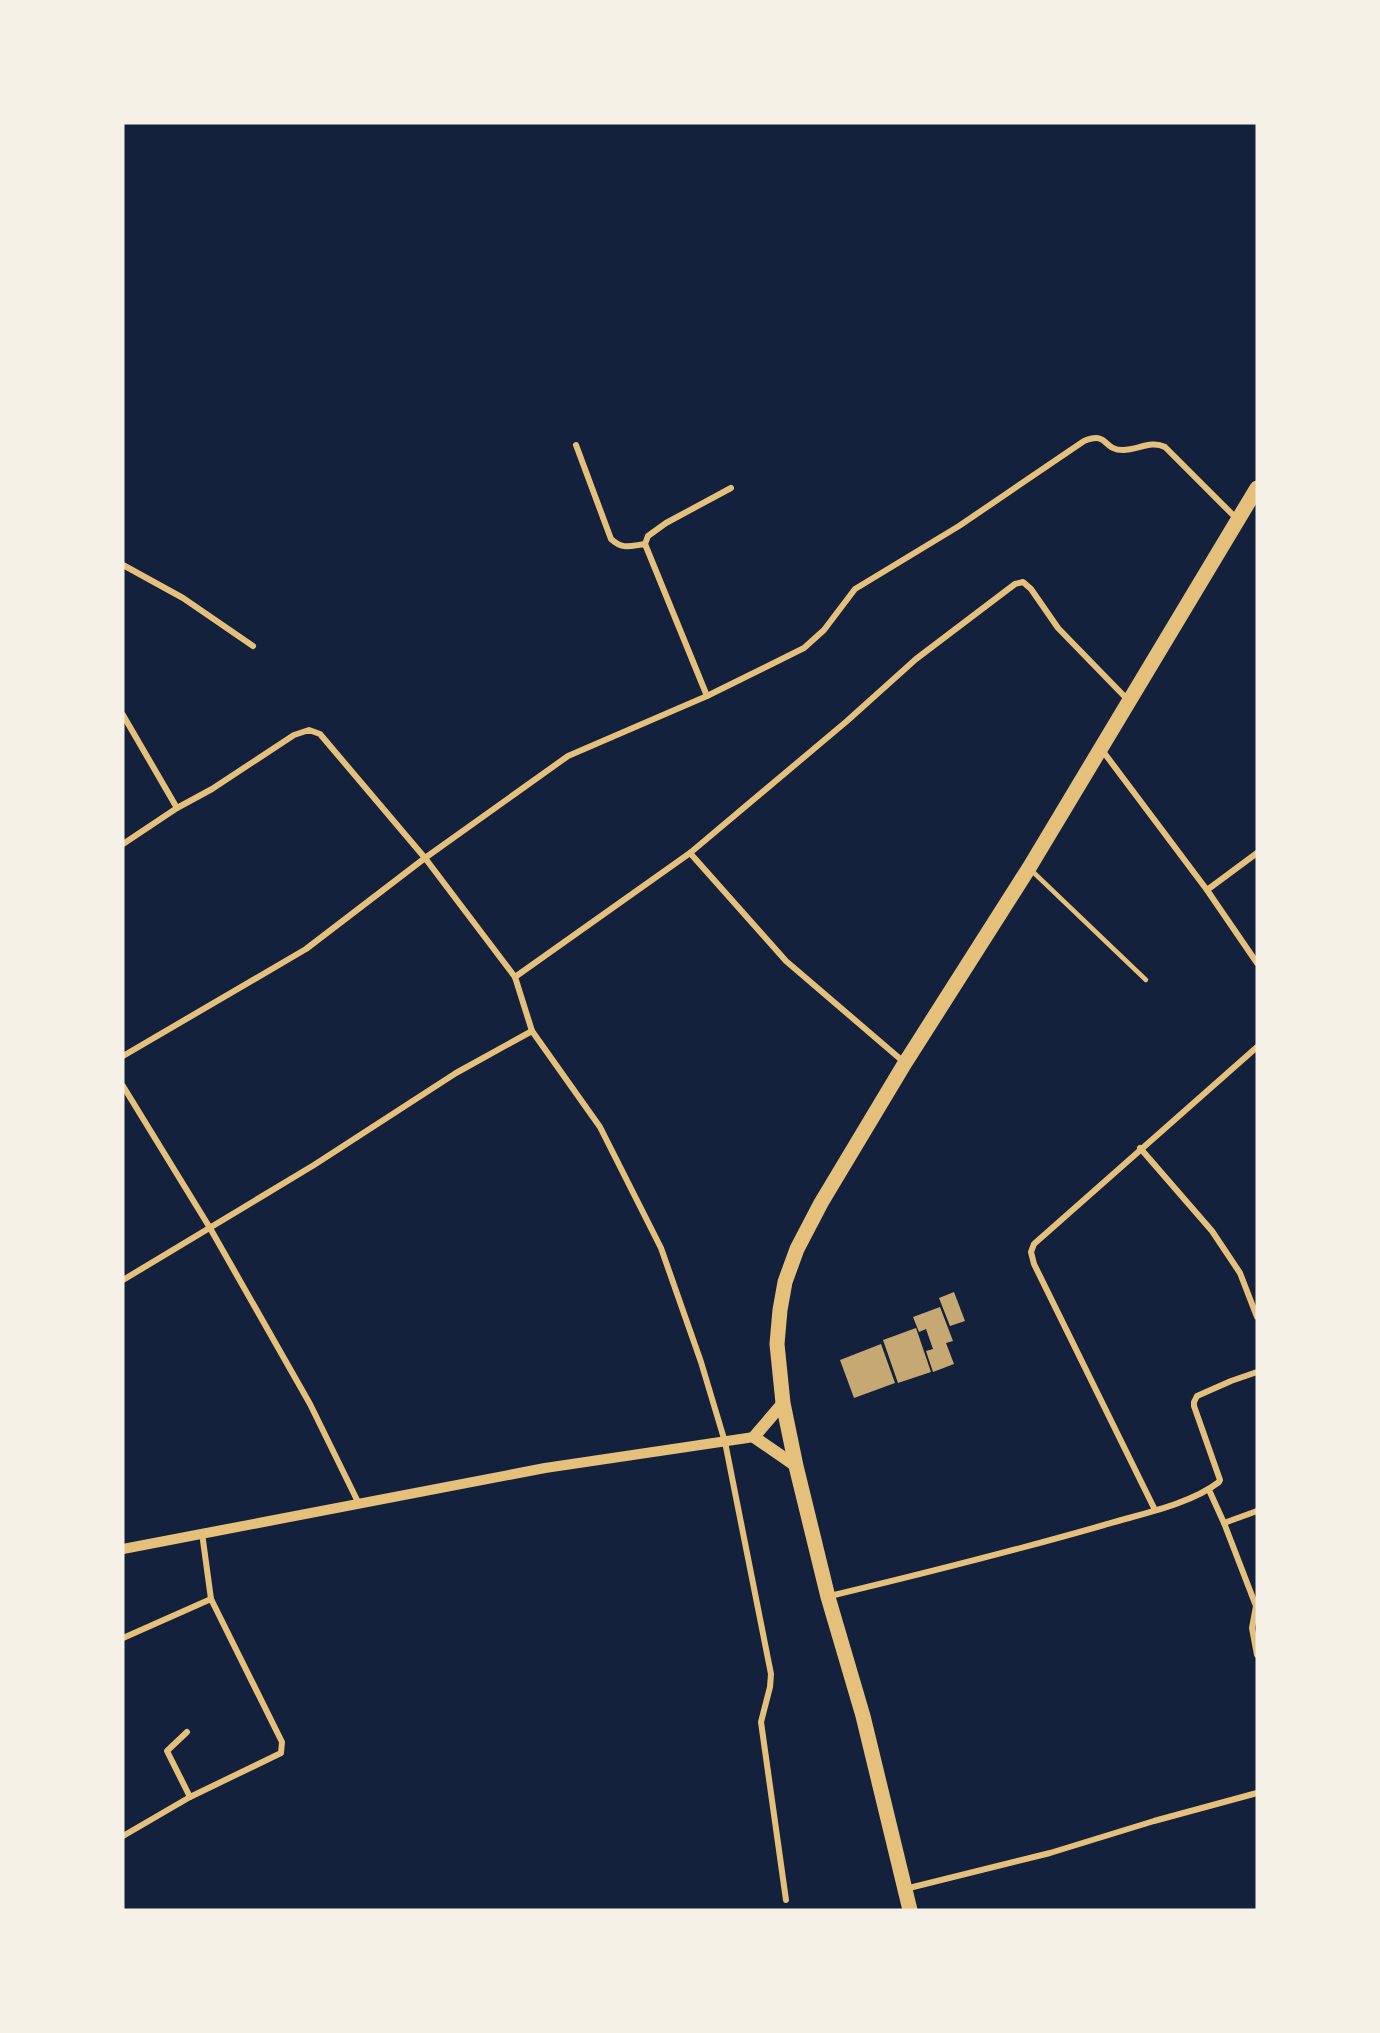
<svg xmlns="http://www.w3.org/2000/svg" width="1380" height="2033" viewBox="0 0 1380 2033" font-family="'Space Grotesk',sans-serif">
<rect width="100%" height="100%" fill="#14213d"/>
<g fill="#c6a872">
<polygon points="954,1292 965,1321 950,1326 939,1298"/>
<polygon points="940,1307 953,1341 946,1343 954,1364 933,1372 926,1351 933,1349 926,1329 919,1332 913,1317"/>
<polygon points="916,1328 931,1372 898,1383 883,1340"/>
<polygon points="881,1344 895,1383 854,1398 840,1360"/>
</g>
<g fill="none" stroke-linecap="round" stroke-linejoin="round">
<polyline stroke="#e5c07b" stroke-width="4.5" points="1031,870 1146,980"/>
<g stroke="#e5c07b" stroke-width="6">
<path d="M 576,445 L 611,539 C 623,550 630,546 645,544"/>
<polyline points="123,565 183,598 253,646"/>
<polyline points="707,696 645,544 648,536 666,523 731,488"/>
<polyline points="123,715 177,808"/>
<polyline points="1102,750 1207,890 1257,963"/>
<polyline points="123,844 177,808 212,789 294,735 309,730 320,734 425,858 515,977 532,1031 600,1127 661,1248 701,1362 725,1442 771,1674 770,1687 761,1722 786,1900"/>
<polyline points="690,853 786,961 905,1063"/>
<polyline points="1207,890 1257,853"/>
<polyline points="515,977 690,853 847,721 916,659 1015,584 1023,582 1031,589 1058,628 1128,700"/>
<path d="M 123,1056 L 306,949 L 425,858 L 568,756 L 707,696 L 804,648 L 824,630 L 855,589 L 959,526 L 1084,441 C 1109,431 1102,450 1123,450 C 1138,450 1151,440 1165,447 L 1237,519"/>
<polyline points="123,1086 210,1228 310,1404 359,1504"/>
<polyline points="1140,1148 1212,1231 1240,1273 1257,1317"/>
<polyline points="123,1280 314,1165 456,1073 532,1031"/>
<polyline points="1209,1490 1224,1523 1256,1606 1252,1628 1257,1655"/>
<polyline points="1155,1510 1034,1264 1031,1252 1034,1244 1257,1047"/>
<polyline points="1224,1523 1257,1511"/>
<path d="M 830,1596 C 922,1574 1013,1551 1104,1525 C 1140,1514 1189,1505 1219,1482 L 1220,1480 L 1194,1406 L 1194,1402 L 1197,1396 L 1231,1381 L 1257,1372"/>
<polyline points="123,1638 211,1599"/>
<polyline points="187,1732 167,1751 190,1797"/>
<polyline points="123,1836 190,1797 281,1753 282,1742 211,1599 202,1533"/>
<polyline points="905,1889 1050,1853 1154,1821 1257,1793"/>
</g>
<polyline stroke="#e5c07b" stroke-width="10" points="123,1549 545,1468 754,1437"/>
<polyline stroke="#e5c07b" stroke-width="12" points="783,1403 754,1437 796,1466"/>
<polyline stroke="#e5c07b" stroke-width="15" points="910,1910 863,1716 828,1597 796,1466 783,1403 777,1344 780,1310 785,1282 797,1249 821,1203 905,1063 1029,868 1257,488"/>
</g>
<rect width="1380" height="2033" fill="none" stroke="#f6f1e7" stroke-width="249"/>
</svg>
